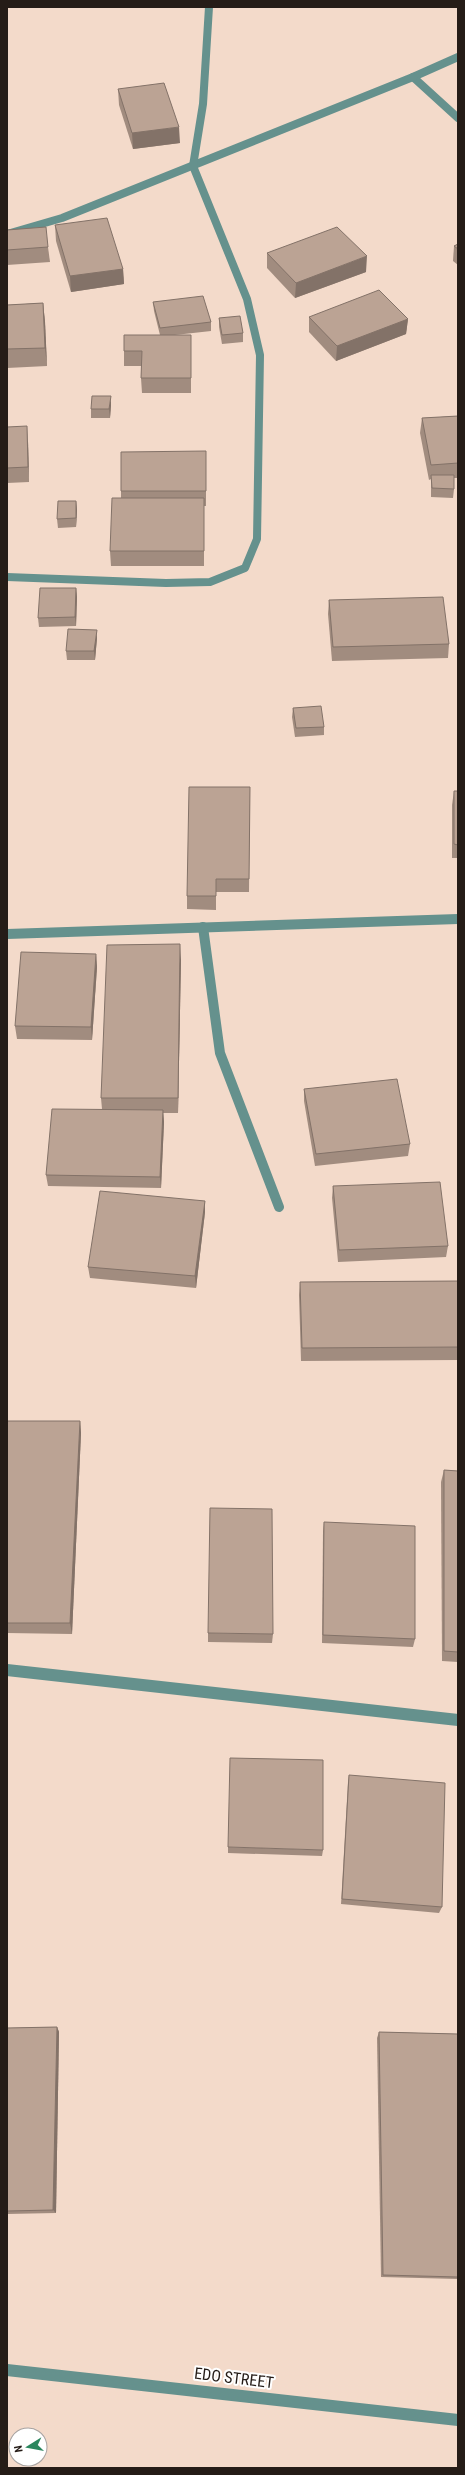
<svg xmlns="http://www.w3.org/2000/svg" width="465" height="2475" viewBox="0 0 465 2475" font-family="'Roboto Condensed',sans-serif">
<rect width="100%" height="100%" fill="#f3daca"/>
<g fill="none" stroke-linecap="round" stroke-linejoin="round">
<g stroke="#65918d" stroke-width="8">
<polyline points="458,57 413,77 458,118"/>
<polyline points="7,234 62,218 413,77"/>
<polyline points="7,577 166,583 210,582 245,568 257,539 260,355 247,299 193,166 203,104 209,7"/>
</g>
<g stroke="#65918d" stroke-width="10">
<polyline points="203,927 220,1053 279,1207"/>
<polyline points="7,934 458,919"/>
</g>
<g stroke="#65918d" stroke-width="12">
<polyline points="7,1670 458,1720"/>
<polyline points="7,2370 458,2420"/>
</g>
</g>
<g fill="#a18c7f">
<polygon points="118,89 180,143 133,149 119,105"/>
<polygon points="55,225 123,269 124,284 71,292 56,241"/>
<polygon points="7,230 48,247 50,262 7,265"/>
<polygon points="458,244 458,265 453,261 454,246"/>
<polygon points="267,253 366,272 295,298 267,268"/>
<polygon points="153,302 211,322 211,331 175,335 191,350 191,393 142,393 141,378 142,366 124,366 124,351 160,335 154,311"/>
<polygon points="43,303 45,322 47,366 7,368 7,305"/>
<polygon points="309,317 408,319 406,334 336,361 309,332"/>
<polygon points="219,318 243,333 243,342 222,344 219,327"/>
<polygon points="111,405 110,418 91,418 91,409"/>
<polygon points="458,416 458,478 454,478 454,489 453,498 431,497 431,479 429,480 420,433 422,418"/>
<polygon points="7,427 28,441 29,482 7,483"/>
<polygon points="206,451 206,506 204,506 204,566 111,566 110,551 121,498 121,491"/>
<polygon points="76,501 77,510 76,527 58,528 57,519"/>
<polygon points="76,588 77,597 76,626 39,627 38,618"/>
<polygon points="329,600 449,644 448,658 332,661 328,614"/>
<polygon points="97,638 95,660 67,660 66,651"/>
<polygon points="293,708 324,727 324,735 295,737 292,717"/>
<polygon points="250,787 249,892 216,892 216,910 187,909 187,896"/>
<polygon points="454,791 458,791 458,858 452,858 452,805"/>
<polygon points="96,954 97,967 92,1040 17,1039 15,1026"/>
<polygon points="181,960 178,1113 163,1113 164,1122 161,1188 48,1186 46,1175 102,1109 101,1098"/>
<polygon points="304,1089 410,1144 408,1156 315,1166 304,1101"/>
<polygon points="333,1186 448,1246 446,1257 338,1262 332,1198"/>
<polygon points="205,1201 205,1212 196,1288 90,1278 88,1267"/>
<polygon points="458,1281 458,1360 301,1361 299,1295 300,1282"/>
<polygon points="7,1421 80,1421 81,1433 72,1634 7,1633"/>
<polygon points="444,1470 458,1471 458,1662 442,1661 441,1482"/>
<polygon points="324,1522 415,1639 413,1647 322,1643 323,1531"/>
<polygon points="208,1633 273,1634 272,1643 208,1642"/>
<polygon points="349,1775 442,1907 439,1913 341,1904 348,1782"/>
<polygon points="228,1847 323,1850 322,1856 228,1853"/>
<polygon points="57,2027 59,2032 56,2213 7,2214 7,2028"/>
<polygon points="379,2032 458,2034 458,2279 381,2277 377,2038"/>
</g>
<g fill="#837268">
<polygon points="179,127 180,143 133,149 132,133"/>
<polygon points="367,256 366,272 295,298 296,283"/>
<polygon points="123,269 124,284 71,292 70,276"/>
<polygon points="43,303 45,322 47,366 45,348"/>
<polygon points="408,319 406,334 336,361 337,346"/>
<polygon points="111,396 111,405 110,418 109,409"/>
<polygon points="27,426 28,441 29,482 28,467"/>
<polygon points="76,501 77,510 76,527"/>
<polygon points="76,588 77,597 76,626 75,617"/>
<polygon points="97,630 97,638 95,660 94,651"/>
<polygon points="180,944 181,960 178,1113 178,1098"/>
<polygon points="96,954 97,967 92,1040 91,1027"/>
<polygon points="163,1110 164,1122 161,1188 160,1177"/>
<polygon points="205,1201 205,1212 196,1288 195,1276"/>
<polygon points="80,1421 81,1433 72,1634 70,1623"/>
<polygon points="57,2027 59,2032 56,2213 53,2210"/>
</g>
<g fill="#bba394" stroke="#837268">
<polygon points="164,83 179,127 132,133 118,89"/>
<polygon points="107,218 123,269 70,276 55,225"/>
<polygon points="46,227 48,247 7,250 7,230"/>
<polygon points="337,227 367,256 296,283 267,253"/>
<polygon points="458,244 458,249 454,246"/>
<polygon points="379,290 408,319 337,346 309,317"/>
<polygon points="203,296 211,322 160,328 153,302"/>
<polygon points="43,303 45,348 7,349 7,305"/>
<polygon points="240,316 243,333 222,335 219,318"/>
<polygon points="124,335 191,335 191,378 141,378 142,351 124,351"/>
<polygon points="92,396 111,396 109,409 91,409"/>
<polygon points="458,416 458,463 431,465 422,418"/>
<polygon points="27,426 28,467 7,468 7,427"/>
<polygon points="206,451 206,491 121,491 121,452"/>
<polygon points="431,475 454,475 454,489 432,488"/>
<polygon points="112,498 204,498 204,551 110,551"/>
<polygon points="58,501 76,501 76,518 57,519"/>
<polygon points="40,588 76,588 75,617 38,618"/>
<polygon points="443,597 449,644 333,647 329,600"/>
<polygon points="68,629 97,630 94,651 66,651"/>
<polygon points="321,706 324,727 296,728 293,708"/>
<polygon points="189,787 250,787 249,879 216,879 216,896 187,896"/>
<polygon points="454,791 458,791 458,845 454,844"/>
<polygon points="180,944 178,1098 101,1098 107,945"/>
<polygon points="21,952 96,954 91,1027 15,1026"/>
<polygon points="397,1079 410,1144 316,1154 304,1089"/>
<polygon points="52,1109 163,1110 160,1177 46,1175"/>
<polygon points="440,1182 448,1246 339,1250 333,1186"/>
<polygon points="100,1191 205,1201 195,1276 88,1267"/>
<polygon points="458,1281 458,1347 302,1348 300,1282"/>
<polygon points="7,1421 80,1421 70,1623 7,1623"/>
<polygon points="444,1470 458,1471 458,1652 444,1651"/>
<polygon points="210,1508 272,1509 273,1634 208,1633"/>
<polygon points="324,1522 415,1526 415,1639 323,1635"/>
<polygon points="230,1758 323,1760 323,1850 228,1847"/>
<polygon points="349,1775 445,1783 442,1907 342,1899"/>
<polygon points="57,2027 53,2210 7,2211 7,2028"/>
<polygon points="379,2032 458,2034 458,2277 383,2275"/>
</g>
<g text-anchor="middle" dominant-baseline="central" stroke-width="4" stroke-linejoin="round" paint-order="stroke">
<g font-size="16" fill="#251c17" stroke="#fff">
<text transform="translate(234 2378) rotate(7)">EDO STREET</text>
</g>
</g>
<rect width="465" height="2475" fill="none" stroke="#251c17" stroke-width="16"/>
<g transform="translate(28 2447) rotate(259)"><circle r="19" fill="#ffffff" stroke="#a8a4a2"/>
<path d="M0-3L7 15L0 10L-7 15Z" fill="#2b875e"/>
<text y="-6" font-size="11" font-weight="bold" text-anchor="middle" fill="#251c17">N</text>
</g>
</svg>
